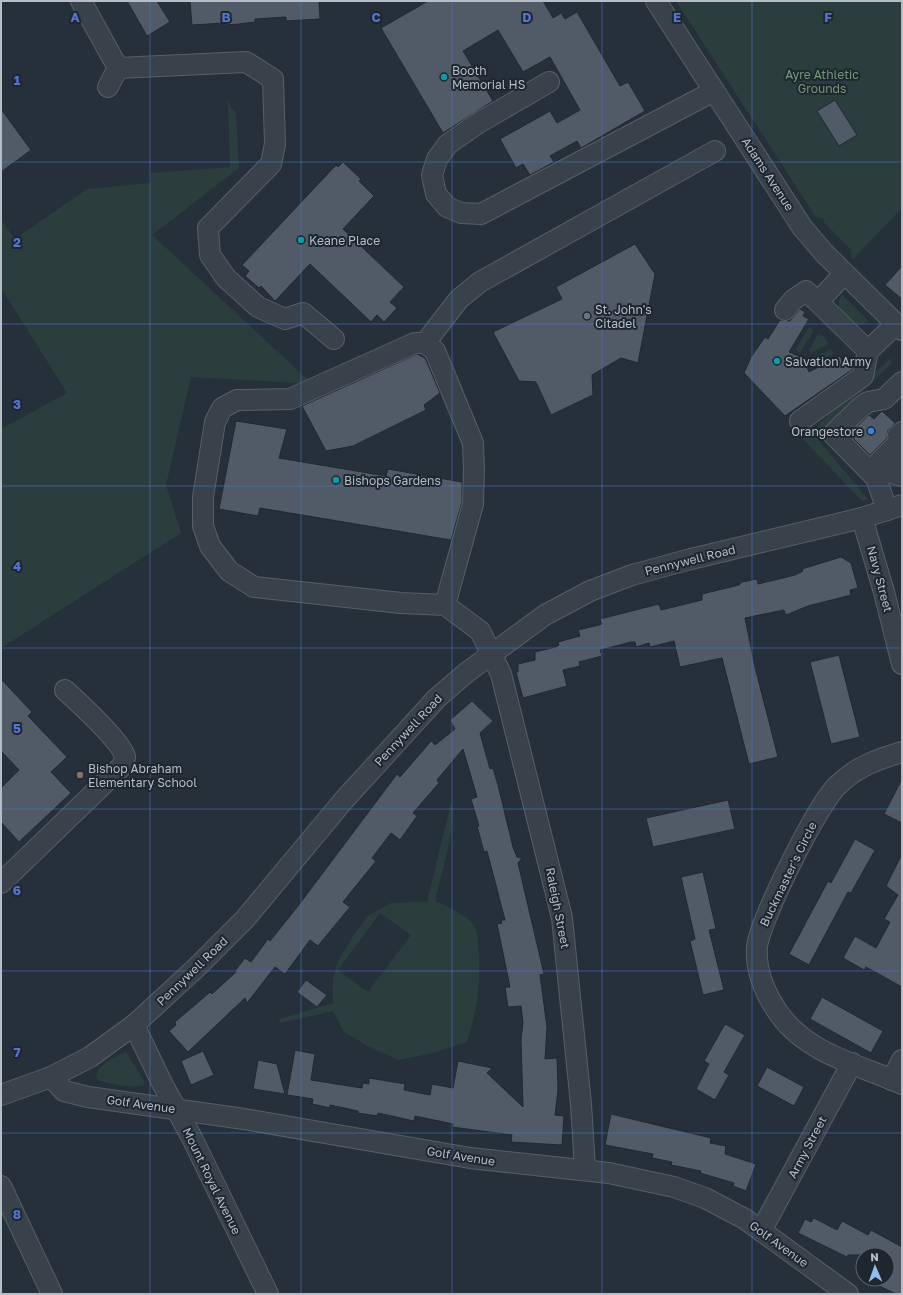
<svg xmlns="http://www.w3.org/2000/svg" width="903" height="1295" viewBox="0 0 903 1295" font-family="'Golos Text',sans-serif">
<rect width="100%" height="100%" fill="#26303a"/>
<g fill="#2b3e3d" fill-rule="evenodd">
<polygon points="676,1 902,1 902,208 852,260 851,250 824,222 823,218 816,217 810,208"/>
<polygon points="228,100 231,108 236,112 239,168 152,235 307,379 299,383 191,377 166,485 181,533 1,648 1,429 67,393 1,288 1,220 15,239 87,189 151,183 151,173 230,167"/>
<path d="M 842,295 L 869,321 L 862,325 C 851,325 837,311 839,300 Z"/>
<polygon points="809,327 814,330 800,353 795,350"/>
<polygon points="818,334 824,337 828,344 811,353 809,350"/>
<polygon points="831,349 834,354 811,366 809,360"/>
<polygon points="891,358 891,364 815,436 868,499 862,501 803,439"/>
<path d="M 451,803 C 459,816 439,883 435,901 C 447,906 471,916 476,930 C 478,935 478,941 478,945 C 482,979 477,1011 467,1042 L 429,1054 L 398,1060 L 368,1046 L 344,1032 L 333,1011 L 280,1023 L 279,1019 L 333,1003 C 332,972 334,965 352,939 L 351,938 L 366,919 L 364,918 L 391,903 L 427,902 ZM 380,913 L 411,935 L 368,992 L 338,970 Z"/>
<path d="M 126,1052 L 144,1081 L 144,1085 C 136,1089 105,1084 97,1079 C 93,1067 116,1056 126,1052 Z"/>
</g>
<g fill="#515b67" stroke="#202831">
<polygon points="127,1 157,1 170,22 147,36"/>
<polygon points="190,1 319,1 320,19 286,21 286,17 255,19 255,22 239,24 224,25 224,23 192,25"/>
<polygon points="428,1 543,1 553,18 561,13 565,19 577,12 620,86 628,82 645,111 581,148 577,141 550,156 554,162 530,175 523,164 516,168 500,139 550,111 557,123 580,110 550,57 523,72 498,30 463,51 493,101 443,133 381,28"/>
<polygon points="835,100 857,135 839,146 817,111"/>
<polygon points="1,109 31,150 1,172"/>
<polygon points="343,162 361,179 359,181 374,196 343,229 404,287 390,302 397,308 384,322 377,315 371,322 310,264 275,301 261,286 259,288 245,276 249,271 242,265 336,165 338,167"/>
<polygon points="635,244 655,274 638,363 621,358 592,375 593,395 551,415 536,382 519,381 493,332 562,299 556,287"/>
<polygon points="902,266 902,299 885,285"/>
<polygon points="800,309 805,312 803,316 809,319 789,352 803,358 809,372 840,356 843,363 849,360 853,367 853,369 785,416 744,373 751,357 765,337 768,339 780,320 790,321"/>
<polygon points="417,354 425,358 440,393 424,405 426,410 353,446 326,451 302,406"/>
<polygon points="882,411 895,423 888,430 887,438 870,455 849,434 869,415 874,419"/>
<polygon points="236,421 287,429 279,458 386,476 388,469 462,482 462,502 451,540 260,508 258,516 219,509"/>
<polygon points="841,557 851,563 858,588 850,590 851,595 808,606 786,615 784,610 745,618 755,667 778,757 749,764 722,658 680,667 674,641 650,647 649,643 636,647 635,642 631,642 600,650 602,656 579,662 580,666 563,670 567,686 523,698 516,672 518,672 518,664 535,660 535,652 556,647 559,645 558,642 580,636 578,630 599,625 602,624 600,619 659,604 661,610 702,600 702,594 739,585 742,582 757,579 758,584 795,575 803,571 802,569"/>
<polygon points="839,655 860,737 831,744 810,662"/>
<polygon points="1,679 32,712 28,716 67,757 51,772 71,793 19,842 1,822 1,788 19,770 1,751"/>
<polygon points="472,701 493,721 480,733 490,769 493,768 498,785 513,847 517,857 522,858 518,863 544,974 540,975 547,1027 545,1059 557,1058 558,1090 555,1115 564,1116 562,1145 511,1142 512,1135 452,1127 453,1124 415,1116 414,1121 378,1113 377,1116 358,1113 358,1111 330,1105 330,1108 312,1104 313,1099 287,1095 295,1050 315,1054 311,1080 362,1088 363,1083 369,1084 369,1078 405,1084 404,1090 430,1095 432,1084 453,1088 458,1061 492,1068 487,1073 523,1107 521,1039 523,1023 521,1006 508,1007 505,987 510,987 497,924 502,923 501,920 505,920 487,851 484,852 477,826 479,826 471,799 477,797 463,749 437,780 439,783 413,813 417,816 400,840 391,833 372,858 376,861 343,902 350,907 318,946 310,940 285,974 275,967 247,1003 245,998 188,1052 169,1031 176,1025 175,1022 210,992 212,994 236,972 235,971 245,958 251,962 268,939 270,941 298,906 397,774 400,777 431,741 435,745 455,729 450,720"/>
<polygon points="902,779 902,823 884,814"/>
<polygon points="728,800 735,829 653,847 646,818"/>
<polygon points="855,839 875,850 851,893 848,892 809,965 789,954 828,881 831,883"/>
<polygon points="902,854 902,987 866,967 864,970 843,958 855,936 876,948 890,922 884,919 898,895 886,886"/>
<polygon points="703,872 716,929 709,930 724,990 703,995 690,941 695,939 681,877"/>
<polygon points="306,980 327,995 317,1007 297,992"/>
<polygon points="822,997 883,1031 871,1053 810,1019"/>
<polygon points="725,1024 745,1035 724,1072 729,1075 715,1100 696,1089 709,1064 704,1061"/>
<polygon points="203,1051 214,1075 191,1085 181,1061"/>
<polygon points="258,1060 277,1064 285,1094 253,1089"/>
<polygon points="767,1067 804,1087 794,1106 757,1086"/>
<polygon points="611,1114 711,1138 710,1143 726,1146 725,1154 756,1164 746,1191 733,1186 734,1183 700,1173 701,1171 671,1165 672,1162 652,1158 653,1154 605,1145"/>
<polygon points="814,1218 837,1230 842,1221 868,1235 871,1230 902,1247 902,1294 896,1294 873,1283 872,1279 887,1279 887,1255 848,1255 847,1257 798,1233 805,1219 811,1222"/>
</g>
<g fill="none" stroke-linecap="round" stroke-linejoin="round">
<defs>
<g id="minor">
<polyline points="81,1 118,68 108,87"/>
<polyline points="656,1 802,227 824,253 902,330"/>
<polyline points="118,68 246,62 273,79 275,144 271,164 208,228 210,255 226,278 258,307 285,319 303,313 334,339"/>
<polyline points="549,82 480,122 448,144 437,159 432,175 436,194 447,207 461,213 481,214 714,91"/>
<polyline points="844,274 818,302 868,351 896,324"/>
<polyline points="785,310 793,300 806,291 818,302"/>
<polyline points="425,343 459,299 480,282 715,151"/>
<polyline points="800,421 863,376 868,351"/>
<polyline points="901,440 898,435 902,432"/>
<polyline points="901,465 897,466 891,473 902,476"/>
<polyline points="870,471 894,447"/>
<polyline points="887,510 876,478 833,434 861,407 868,402 884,399 902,382"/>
<polyline points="862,518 884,592 902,664"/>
<polyline points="445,605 473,504 474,470 473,443 435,351 425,343 415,343 290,399 237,400 222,408 215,422 203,497 203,526 210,546 229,571 254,587 401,603 445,605 480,631 501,674 562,918 581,1104 585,1169"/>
<path d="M 902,752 C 878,759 856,767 838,785 C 818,803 760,920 757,947 C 755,971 766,996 780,1015 C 808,1054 860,1065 902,1084"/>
<path d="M 1,883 L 120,768 C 123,765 125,761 125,757 C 122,742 78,702 65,690"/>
<polyline points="134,1025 163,1085 192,1138 268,1294"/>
<polyline points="51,1077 64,1091 88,1097 244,1119 470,1158 609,1173 674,1187 705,1198 745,1219 848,1294"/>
<polyline points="892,1080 902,1060"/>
<polyline points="1,1095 51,1077 90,1057 134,1025 197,967 245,919 344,800 437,698 466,673 545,615 590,591 632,575 687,560 862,518 902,505"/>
<polyline points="1,1186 52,1294"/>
<polyline points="761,1231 852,1063"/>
</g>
</defs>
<use href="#minor" stroke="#575f68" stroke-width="22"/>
<use href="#minor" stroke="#39414a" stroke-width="20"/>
</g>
<path fill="none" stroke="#5275d2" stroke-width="1" stroke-opacity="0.55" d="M 150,1 L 150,1294M 301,1 L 301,1294M 452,1 L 452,1294M 602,1 L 602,1294M 752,1 L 752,1294M 1,162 L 902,162M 1,324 L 902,324M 1,486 L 902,486M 1,648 L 902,648M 1,809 L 902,809M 1,971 L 902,971M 1,1133 L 902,1133"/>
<g fill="#0f9aa8" stroke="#1e262f" stroke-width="1.5">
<circle cx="444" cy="77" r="4"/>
<circle cx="301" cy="240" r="4"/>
<circle cx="777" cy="361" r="4"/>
<circle cx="336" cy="480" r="4"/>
</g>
<circle fill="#6b7280" stroke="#1e262f" stroke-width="1.5" cx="587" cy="316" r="4"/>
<circle fill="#3f7fe0" stroke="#1e262f" stroke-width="1.5" cx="871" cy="431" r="4"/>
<circle fill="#8d6e63" stroke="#1e262f" stroke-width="1.5" cx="80" cy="775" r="4"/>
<g text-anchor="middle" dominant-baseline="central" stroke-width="4" stroke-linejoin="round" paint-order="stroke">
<g font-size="12" fill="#b5bdc6" stroke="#1e262f" text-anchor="start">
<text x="452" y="70">Booth<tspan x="452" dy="14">Memorial HS</tspan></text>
<text x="309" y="240">Keane Place</text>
<text x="595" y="309">St. John's<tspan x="595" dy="14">Citadel</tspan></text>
<text x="785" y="361">Salvation Army</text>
<text x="863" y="431" text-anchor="end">Orangestore</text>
<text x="344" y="480">Bishops Gardens</text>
<text x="88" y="768">Bishop Abraham<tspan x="88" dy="14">Elementary School</tspan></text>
</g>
<g font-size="12" fill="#76997c" stroke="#1e262f">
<text x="822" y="74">Ayre Athletic<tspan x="822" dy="14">Grounds</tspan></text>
</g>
<g font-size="12" fill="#b5bdc6" stroke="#1e262f">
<text transform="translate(768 174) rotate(57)">Adams Avenue</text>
<text transform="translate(690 560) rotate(-14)">Pennywell Road</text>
<text transform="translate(880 579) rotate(75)">Navy Street</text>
<text transform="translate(408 730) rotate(-47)">Pennywell Road</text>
<text transform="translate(788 874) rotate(-64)">Buckmaster's Circle</text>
<text transform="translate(558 908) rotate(79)">Raleigh Street</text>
<text transform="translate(192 971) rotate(-44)">Pennywell Road</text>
<text transform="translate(141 1104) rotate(8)">Golf Avenue</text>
<text transform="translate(807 1147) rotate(-62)">Army Street</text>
<text transform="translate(461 1156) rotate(9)">Golf Avenue</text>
<text transform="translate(212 1181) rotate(64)">Mount Royal Avenue</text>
<text transform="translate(779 1244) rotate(36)">Golf Avenue</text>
</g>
</g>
<g font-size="13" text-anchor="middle" font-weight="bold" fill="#5275d2" stroke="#1e262f" stroke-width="4" stroke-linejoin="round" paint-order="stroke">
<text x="75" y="22">A</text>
<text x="226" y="22">B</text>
<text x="376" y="22">C</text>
<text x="527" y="22">D</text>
<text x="677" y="22">E</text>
<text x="828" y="22">F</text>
<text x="17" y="85">1</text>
<text x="17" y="247">2</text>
<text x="17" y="409">3</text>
<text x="17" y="571">4</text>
<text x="17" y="733">5</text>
<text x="17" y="895">6</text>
<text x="17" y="1057">7</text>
<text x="17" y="1219">8</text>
</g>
<rect width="903" height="1295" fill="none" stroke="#b5bdc6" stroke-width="4"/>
<g transform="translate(875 1267) rotate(358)"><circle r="19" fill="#1e262f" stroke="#5a626b"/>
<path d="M0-3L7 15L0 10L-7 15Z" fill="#94bbec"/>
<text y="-6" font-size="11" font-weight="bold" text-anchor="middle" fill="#b5bdc6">N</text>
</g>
</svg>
